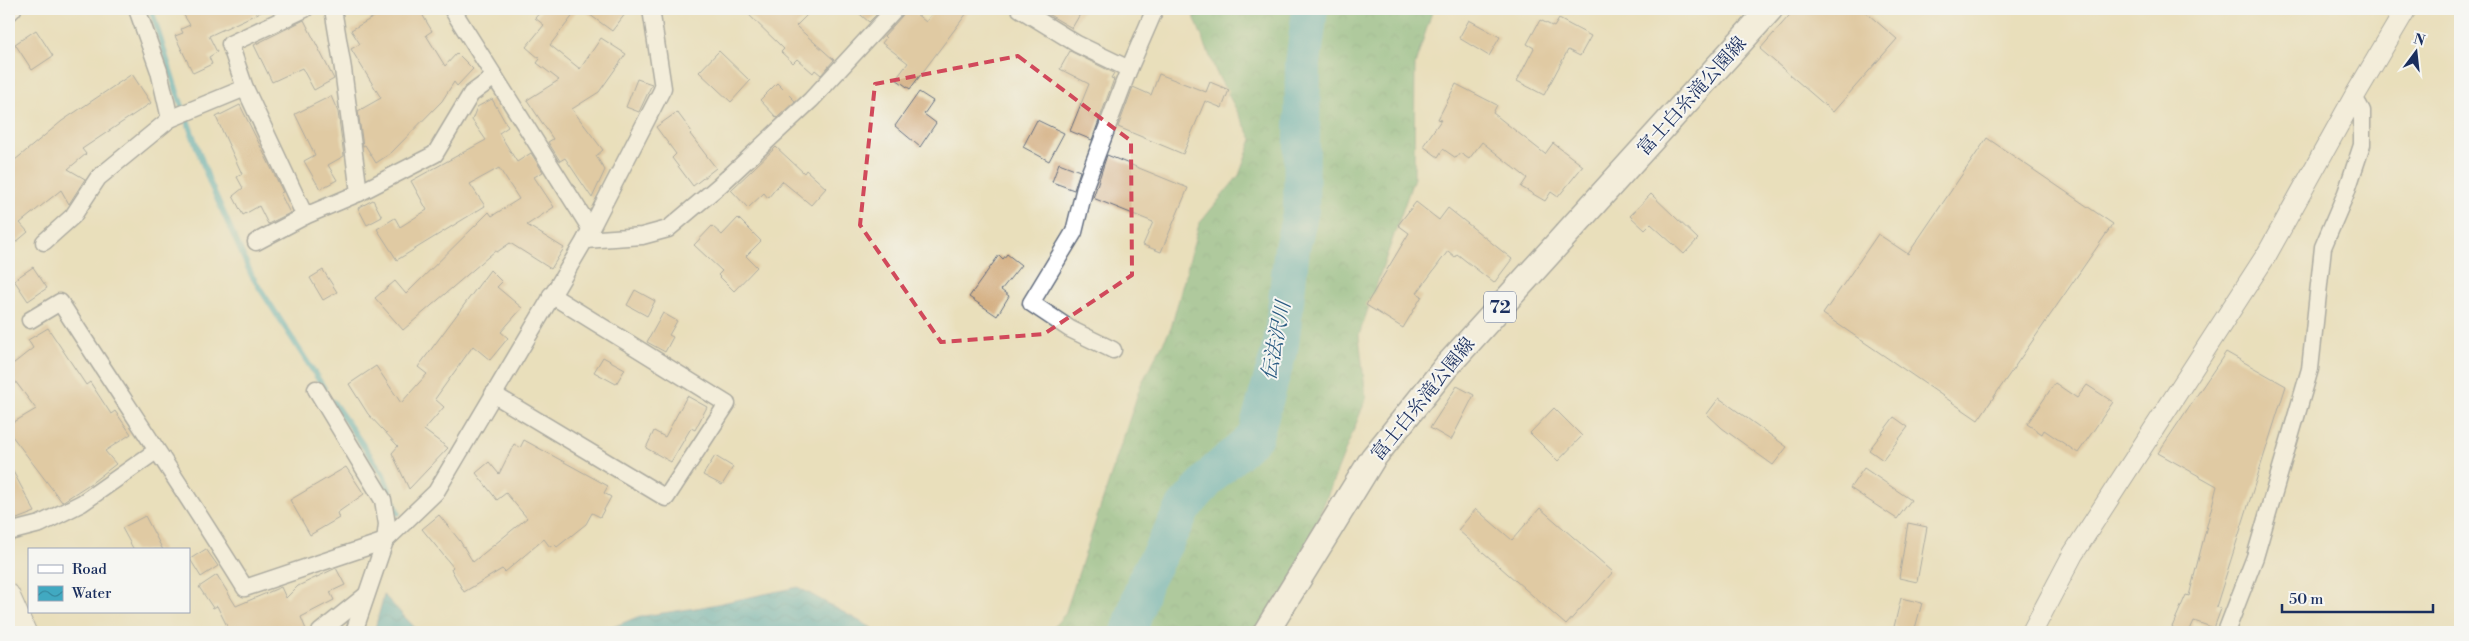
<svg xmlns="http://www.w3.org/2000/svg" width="2469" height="641" viewBox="0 0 2469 641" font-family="'Libre Bodoni','Noto Serif JP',serif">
<defs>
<pattern id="forest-crowns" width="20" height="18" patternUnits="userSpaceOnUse" patternTransform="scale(1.25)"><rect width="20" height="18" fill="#67b078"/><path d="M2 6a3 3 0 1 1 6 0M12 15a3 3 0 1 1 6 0" fill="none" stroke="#549066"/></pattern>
<pattern id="water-waves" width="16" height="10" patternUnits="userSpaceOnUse" patternTransform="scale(1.25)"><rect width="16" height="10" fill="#41a9c1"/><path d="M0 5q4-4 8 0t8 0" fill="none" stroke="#368aa0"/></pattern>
</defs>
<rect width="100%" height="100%" fill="#f6f6f2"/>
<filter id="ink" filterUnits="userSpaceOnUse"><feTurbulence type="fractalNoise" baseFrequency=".02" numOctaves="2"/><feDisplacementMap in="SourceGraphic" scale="10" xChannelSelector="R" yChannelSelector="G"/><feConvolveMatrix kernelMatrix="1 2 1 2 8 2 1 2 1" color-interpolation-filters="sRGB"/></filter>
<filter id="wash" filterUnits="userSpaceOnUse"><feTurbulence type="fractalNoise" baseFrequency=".0096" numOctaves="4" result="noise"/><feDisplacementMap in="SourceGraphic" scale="20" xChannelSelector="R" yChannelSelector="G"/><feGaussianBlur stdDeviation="1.12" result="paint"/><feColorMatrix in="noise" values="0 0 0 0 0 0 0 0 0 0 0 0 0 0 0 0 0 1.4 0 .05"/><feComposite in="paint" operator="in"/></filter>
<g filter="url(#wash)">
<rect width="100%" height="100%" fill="#e9dfbb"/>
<polygon fill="url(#forest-crowns)" stroke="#41706b" points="1191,9 1433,9 1415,65 1414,178 1359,335 1366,399 1287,597 1255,632 1049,632 1065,614 1141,384 1171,328 1199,224 1239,175 1252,139 1216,72"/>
<g fill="url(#water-waves)" stroke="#2e6c90">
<polygon points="798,587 872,628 864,632 601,632 637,617 702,607"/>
<polygon points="384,595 419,632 374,632"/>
</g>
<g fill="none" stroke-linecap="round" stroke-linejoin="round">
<g stroke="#41a9c1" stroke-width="6">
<polyline points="151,9 177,92 210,183 252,276 324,388"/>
<polyline points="333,402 383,474 398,513"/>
</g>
<polyline stroke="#41a9c1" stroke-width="36" points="1129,632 1145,581 1184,507 1215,472 1255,436 1281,345 1292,248 1301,211 1303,64 1310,9"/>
</g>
<g id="blocks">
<g fill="#d5b185">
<polygon points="180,9 267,9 209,36 217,52 209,57 212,64 193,73 175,36 183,33 181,29 190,25"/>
<polygon points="388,9 419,9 432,31 426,35 445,66 457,53 473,69 457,86 454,82 442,101 391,153 376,163 365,145 363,146 358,111 381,98 351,49 360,44 351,30"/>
<polygon points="543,9 578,9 550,45 580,69 601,38 626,54 599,92 572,109 603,150 596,156 605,170 592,198 565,158 560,161 548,142 553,139 527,100 559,80 537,63 540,59 526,47 544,25 535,18"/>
<polygon points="582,9 629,9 612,31"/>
<polygon points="743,9 813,9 796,26 834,60 821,75 815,70 813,73 797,59 793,63 781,52 784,49"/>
<polygon points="854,9 882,9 869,22"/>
<polygon points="905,9 910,9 926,22 935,9 970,9 910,89 896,79 908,63 882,43 886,38 884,36 902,16"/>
<polygon points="1039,9 1083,9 1072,28"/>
<polygon points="1795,9 1862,9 1897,39 1833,112 1760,49"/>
<polygon points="1559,19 1591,36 1580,56 1568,50 1544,95 1517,81 1534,48 1527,44 1540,20 1554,27"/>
<polygon points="304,20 334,79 314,90 302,68 272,82 254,45"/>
<polygon points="1469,20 1500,37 1489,56 1459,38"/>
<polygon points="36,30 53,56 32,70 15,44"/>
<polygon points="719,51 750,81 731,102 699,72"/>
<polygon points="1070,51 1114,73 1111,78 1114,79 1092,140 1070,131 1089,84 1060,69"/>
<polygon points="132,74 151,103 82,149 86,154 68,169 85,179 69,204 61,190 20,223 28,232 9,248 9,165 62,121"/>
<polygon points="1159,74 1206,92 1210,82 1229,90 1222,108 1205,101 1183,154 1118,127 1133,87 1151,95"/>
<polygon points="637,79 652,84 639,112 626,107"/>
<polygon points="777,83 795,101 777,118 760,100"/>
<polygon points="1456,84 1497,105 1493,113 1545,154 1553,143 1583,166 1558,197 1551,192 1545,201 1521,187 1527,178 1482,142 1469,159 1460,153 1456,158 1443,149 1438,157 1423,146 1441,120 1438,119"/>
<polygon points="919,92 933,101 924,114 936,123 920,147 895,126"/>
<polygon points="331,96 338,112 344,156 328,165 337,180 320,189 304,161 315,155 295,114"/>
<polygon points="492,99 508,127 499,133 517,162 531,153 543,172 534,177 554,207 527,225 564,248 551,269 510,243 497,252 495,251 403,330 375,298 395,281 406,294 489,212 492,216 519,199 499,168 470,184 485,206 397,260 377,229 395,218 400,227 427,210 411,181 486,140 472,120 477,107"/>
<polygon points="240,105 283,192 280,193 290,213 268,224 259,206 243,215 233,196 243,188 237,177 242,174 216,117"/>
<polygon points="677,112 692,132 690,134 716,168 693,186 672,158 676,154 656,127"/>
<polygon points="1037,120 1064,133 1049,161 1023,147"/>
<polygon points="1987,138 2113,224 1978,420 1823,314 1878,234 1908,254"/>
<polygon points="776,147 804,173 806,170 826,188 811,205 782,181 768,198 764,193 748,208 731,190"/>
<polygon points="1107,155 1188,188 1161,252 1143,245 1153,222 1093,198"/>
<polygon points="1059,163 1080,171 1074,190 1052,182"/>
<polygon points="1651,194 1698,239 1684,254 1651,224 1645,230 1630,216"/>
<polygon points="373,200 382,217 367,225 358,208"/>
<polygon points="1416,202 1439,220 1448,208 1512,259 1494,283 1457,254 1455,257 1448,251 1417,293 1422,296 1403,328 1366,305 1409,233 1398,225"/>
<polygon points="738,218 761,241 746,256 757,267 734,291 718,275 722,271 694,245 712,226 722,235"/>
<polygon points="1007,254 1021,265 1001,290 1009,296 997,316 969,297 999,255 1003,259"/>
<polygon points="33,267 47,288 28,301 14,280"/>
<polygon points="323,270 337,292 323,300 310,278"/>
<polygon points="490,270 502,282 497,287 522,308 501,332 508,338 490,360 473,346 435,399 444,407 424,430 448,448 409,489 392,453 398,446 368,414 349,384 376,366 401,403 427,374 418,367"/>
<polygon points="635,290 655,301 647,316 627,305"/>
<polygon points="663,313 677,321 669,335 673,337 665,352 647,342"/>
<polygon points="48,328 86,385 90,382 111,414 115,411 131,434 105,451 116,464 94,481 62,502 9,432 9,425 36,409 9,373 9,367 33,348 28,340"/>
<polygon points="2226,352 2286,386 2216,607 2221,609 2214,628 2194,621 2189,632 2183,632 2172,627 2186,595 2189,596 2217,486 2158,453"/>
<polygon points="603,357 625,369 616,384 594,372"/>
<polygon points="2055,383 2077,398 2087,385 2113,402 2078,453 2044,430 2042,434 2027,424"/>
<polygon points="1457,386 1474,395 1451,440 1430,428"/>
<polygon points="687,396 707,407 695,430 691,428 671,462 646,448 654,431 665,437"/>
<polygon points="1719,398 1787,447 1773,465 1722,428 1707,414"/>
<polygon points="1554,408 1582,436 1558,461 1530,433"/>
<polygon points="1894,417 1908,427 1883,460 1869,450"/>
<polygon points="524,440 608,486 604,493 611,497 600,517 592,513 586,524 557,547 554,544 550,547 544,539 505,572 502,569 464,592 451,569 453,567 422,529 439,515 460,541 473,562 527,518 506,493 497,500 476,473 489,462 499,474 514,444 520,448"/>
<polygon points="715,456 733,467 722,485 703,475"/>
<polygon points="9,464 35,512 9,522"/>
<polygon points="346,467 364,494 337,513 339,518 310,535 290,500"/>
<polygon points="1864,468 1911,500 1897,519 1850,488"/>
<polygon points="1540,508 1613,572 1566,625 1458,530 1476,509 1512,540"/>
<polygon points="145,516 163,550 134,550 122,528"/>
<polygon points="1908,523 1927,527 1917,582 1899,578"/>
<polygon points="206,549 218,566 201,577 190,559"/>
<polygon points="336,568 345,585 330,592 334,600 301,617 307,632 230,632 217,606 213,608 199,587 217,575 236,606 281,587 286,598 298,586"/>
<polygon points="1901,598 1922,603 1914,632 1894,627"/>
</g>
</g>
</g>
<g filter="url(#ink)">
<use href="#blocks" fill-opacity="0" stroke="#636d7f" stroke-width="1"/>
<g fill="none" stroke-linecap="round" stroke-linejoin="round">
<defs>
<g id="minor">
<polyline points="137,9 159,71 170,119"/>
<polyline points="305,9 230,44 245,88 305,216 359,193 435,154 471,94 494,77"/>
<polyline points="333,9 343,69 359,193"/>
<polyline points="452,9 590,228"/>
<polyline points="1020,9 1077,44 1129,69 1086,183 1074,232 1031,303 1070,329 1113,350"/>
<polyline points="9,13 13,9"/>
<polyline points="1129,69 1155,9"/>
<polyline points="585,240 642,236 668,229 720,185 811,100 895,9"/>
<polyline points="44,242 73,216 98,178 170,119 245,88"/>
<polyline points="256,242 305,216"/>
<path d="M 30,320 L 60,302 C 122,398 185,491 245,588 L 385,541 L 436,492 L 585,240 L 663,88 L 651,9"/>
<polyline points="316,389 383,500 387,524 385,541 354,632"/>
<polyline points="493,394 666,498 727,404 551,295"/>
<polyline points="9,532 40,524 82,503 156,451"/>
<polyline points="320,632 365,596"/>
<polyline points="2226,632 2255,557 2310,369 2323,247 2346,193 2362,145 2362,111 2354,97"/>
</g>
<g id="tertiary">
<polyline points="9,594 26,632"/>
<polyline points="2032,632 2073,554 2267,254 2354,97 2406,9"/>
</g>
<polyline id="primary" points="1266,632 1373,458 1446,367 1770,9"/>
</defs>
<use href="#minor" stroke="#636d7f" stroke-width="19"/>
<use href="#tertiary" stroke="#636d7f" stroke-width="22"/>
<use href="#primary" stroke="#636d7f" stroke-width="28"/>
<use href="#minor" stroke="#fff" stroke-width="16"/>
<use href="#tertiary" stroke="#fff" stroke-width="20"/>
<use href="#primary" stroke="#fff" stroke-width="25"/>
</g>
</g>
<path d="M0 0H2469V641H0ZM 1018,56 L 1131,141 L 1132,275 L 1044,334 L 941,342 L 860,225 L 875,84 Z" fill="#e9dfbb" fill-opacity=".55" fill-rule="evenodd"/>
<path fill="none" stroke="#d1495b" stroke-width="4" stroke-dasharray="10 6" stroke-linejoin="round" d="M 1018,56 L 1131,141 L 1132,275 L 1044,334 L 941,342 L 860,225 L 875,84 Z"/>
<g text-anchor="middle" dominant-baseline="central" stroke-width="4" stroke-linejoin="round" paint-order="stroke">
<rect fill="#f6f6f2" stroke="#5d6b8a" stroke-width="1" x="1484" y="291.5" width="32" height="31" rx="4"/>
<g font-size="18" font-weight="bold" fill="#1b2f5e">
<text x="1500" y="307">72</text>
</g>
<g font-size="19" fill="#1b2f5e" stroke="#f6f6f2">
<text transform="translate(1692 96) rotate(-48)">富士白糸滝公園線</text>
<text transform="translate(1423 399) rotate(-51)">富士白糸滝公園線</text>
</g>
<g font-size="20" font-style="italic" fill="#285a81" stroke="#f6f6f2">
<text transform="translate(1277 341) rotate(-79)">伝法沢川</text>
</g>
</g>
<rect width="2469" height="641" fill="none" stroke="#f6f6f2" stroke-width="30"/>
<rect x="28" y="548" width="162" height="65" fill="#f6f6f2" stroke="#9ea6b7"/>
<rect x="38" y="565" width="25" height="8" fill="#ffffff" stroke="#9ea6b7"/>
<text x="72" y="574" font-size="15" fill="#1b2f5e">Road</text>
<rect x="38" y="586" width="25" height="15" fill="url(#water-waves)" stroke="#9ea6b7"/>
<text x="72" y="598" font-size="15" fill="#1b2f5e">Water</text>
<g transform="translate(2416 52) rotate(15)" stroke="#f6f6f2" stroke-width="4" paint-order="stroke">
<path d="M0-4L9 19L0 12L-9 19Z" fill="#1b2f5e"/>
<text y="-8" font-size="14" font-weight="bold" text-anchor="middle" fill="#1b2f5e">N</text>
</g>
<path d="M2282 604v8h151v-8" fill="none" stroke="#1b2f5e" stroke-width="2.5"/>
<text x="2289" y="604" font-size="15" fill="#1b2f5e" stroke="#f6f6f2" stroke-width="4" paint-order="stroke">50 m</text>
</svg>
